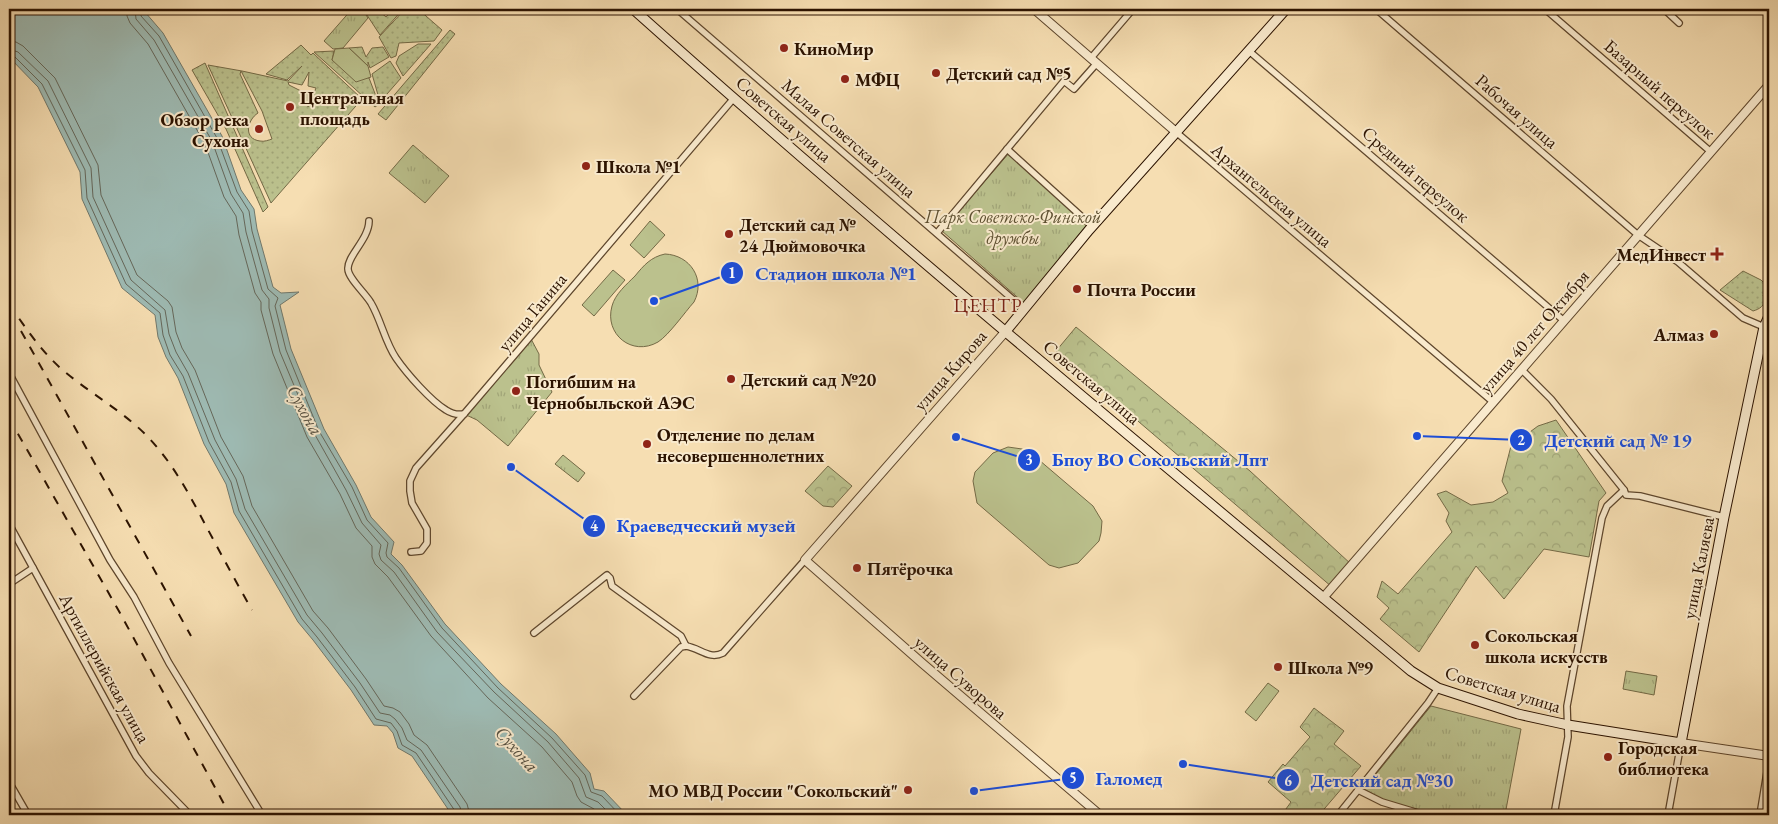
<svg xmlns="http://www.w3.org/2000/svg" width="1778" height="824" viewBox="0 0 1778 824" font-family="'EB Garamond',serif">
<defs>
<pattern id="grass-dots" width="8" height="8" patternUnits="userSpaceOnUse" patternTransform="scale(1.25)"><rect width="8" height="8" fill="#bbc18d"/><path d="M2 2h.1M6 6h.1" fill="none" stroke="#a1a578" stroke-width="1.8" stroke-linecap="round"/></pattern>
<pattern id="forest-crowns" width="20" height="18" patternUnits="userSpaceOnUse" patternTransform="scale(1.25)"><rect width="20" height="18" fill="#bbc18d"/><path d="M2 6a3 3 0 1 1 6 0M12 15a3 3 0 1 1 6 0" fill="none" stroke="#a1a578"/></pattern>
<pattern id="park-tufts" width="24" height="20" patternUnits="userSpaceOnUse" patternTransform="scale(1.25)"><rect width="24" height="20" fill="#bbc18d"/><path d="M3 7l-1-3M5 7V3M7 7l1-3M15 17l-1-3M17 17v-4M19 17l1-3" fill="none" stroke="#a1a578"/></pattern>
</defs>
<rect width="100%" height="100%" fill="#f6deb2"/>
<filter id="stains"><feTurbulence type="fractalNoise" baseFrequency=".004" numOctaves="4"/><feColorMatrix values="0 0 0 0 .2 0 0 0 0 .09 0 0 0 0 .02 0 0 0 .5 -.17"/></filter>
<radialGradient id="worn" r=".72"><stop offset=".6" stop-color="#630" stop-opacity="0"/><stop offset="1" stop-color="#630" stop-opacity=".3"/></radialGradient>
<g fill="url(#grass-dots)" stroke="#746a46" fill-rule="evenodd">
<polygon points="363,9 377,9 386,17 393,9 403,9 380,35"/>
<polygon points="405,9 418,9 442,30 434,41 399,43 396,56 391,58 379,37"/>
<polygon points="450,30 455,34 386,120 378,114"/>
<polygon points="418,44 431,44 403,76 396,63 399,56"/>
<path d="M 301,45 L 311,55 L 313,53 L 362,99 L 271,203 L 208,65 L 242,71 L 288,81 L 302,66 L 287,80 L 266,74 ZM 241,71 L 262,111 L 272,139 C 269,140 264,142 260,141 C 243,139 247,120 258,113 L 240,74 ZM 309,72 L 308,86 L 316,88 L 308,107 L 308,93 L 307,94 L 289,85 L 288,82 L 302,85 Z"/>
<polygon points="362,47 366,57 372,48 383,47 389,57 370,68 368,62 368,66 349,48"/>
<polygon points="334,51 332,60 369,78 379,104 375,107 314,52"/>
<polygon points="390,61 401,78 380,102 372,74"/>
<polygon points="205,63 268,207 263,212 226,129 192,70"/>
<path d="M 1743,271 L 1761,280 L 1767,286 L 1763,296 L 1766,298 C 1764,306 1760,309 1753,311 L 1720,290 Z"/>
</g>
<g fill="url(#forest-crowns)" stroke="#746a46">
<polygon points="1076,327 1250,471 1352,565 1332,587 1056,351"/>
<polygon points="1556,420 1606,493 1599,501 1589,557 1544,549 1504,599 1476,566 1419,652 1380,619 1389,608 1377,597 1382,581 1398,594 1452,532 1446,521 1449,513 1437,494 1446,491 1471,505 1493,502 1508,493 1502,481 1511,446 1538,426"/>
<polygon points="828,466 852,486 833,507 823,506 805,491"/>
<polygon points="1314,708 1344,731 1334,744 1361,766 1319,815 1286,815 1283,813 1291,802 1268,782 1283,764 1285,766 1310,737 1300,727"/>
</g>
<g fill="url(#park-tufts)" stroke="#746a46">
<polygon points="352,9 362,9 368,18 343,48 333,49 324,41"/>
<polygon points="413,145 449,176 425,203 389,173"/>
<polygon points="1009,153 1087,226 1024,303 942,231"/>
<polygon points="530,337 539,354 539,365 552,392 508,446 477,420 464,414"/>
<polygon points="563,455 585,473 578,482 555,464"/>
<polygon points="1626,671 1657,676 1654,695 1623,689"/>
<polygon points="1431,706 1521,729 1505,815 1432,815 1383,800 1364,789"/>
</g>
<g fill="#bbc18d" stroke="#746a46">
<polygon points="349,48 368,66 371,77 356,82 332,60 335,49"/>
<polygon points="650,221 665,235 644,258 630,245"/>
<path d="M 665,254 C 690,255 706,279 694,302 C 685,312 669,335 658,342 C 632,357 604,334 612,306 C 615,294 627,284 635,276 C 644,265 651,257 665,254 Z"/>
<polygon points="613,270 625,280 594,316 582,305"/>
<polygon points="1008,447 1022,449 1032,454 1093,506 1102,521 1101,533 1099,541 1078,563 1059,568 1049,565 977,503 973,481 975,472 993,453"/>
<polygon points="1268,683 1279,691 1256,721 1245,712"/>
</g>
<polygon fill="#9ebbb4" stroke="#70786c" points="9,9 149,9 145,12 163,33 222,136 241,190 254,209 257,229 273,287 281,293 299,292 280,305 291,349 324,429 356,485 371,517 394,542 391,554 402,565 445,624 501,684 556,734 590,773 594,789 604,791 627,815 452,815 412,756 398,748 393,733 387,726 374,725 351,690 313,640 298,622 234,513 226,484 204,444 178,378 166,357 158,337 155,315 122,288 82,199 80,172 38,87 9,57"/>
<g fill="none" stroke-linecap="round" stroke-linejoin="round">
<g stroke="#65675a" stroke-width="1">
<polyline points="127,9 127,16 130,23 148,44 205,144 224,197 236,216 239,235 255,293 261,302 261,310 273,354 307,437 340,494 356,528 372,546 372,557 375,564 388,577 431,636 488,698 542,747 572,782 577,796 581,802 594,809 601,815"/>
<polyline points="135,9 136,19 154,40 212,141 231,194 243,213 246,232 262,290 269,299 269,308 280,352 314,433 346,490 362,523 381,545 379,554 381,560 394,572 437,632 494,692 548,742 579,778 586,797 598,802 611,815"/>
<polyline points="141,9 141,16 159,36 217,138 237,192 249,211 252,231 268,289 278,298 275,306 286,350 319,431 352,487 367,520 388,543 386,553 387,557 399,568 442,628 498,688 552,738 585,775 591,792 602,796 620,815"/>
<polyline points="9,41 16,42 23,46 55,78 98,165 101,195 137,275 168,301 172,307 176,332 182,348 195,370 221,437 243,476 252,506 313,611 328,628 366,679 384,706 393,708 400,712 409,724 414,735 427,745 467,804 470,815"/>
<polyline points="9,49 18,52 48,81 91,168 93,197 131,280 165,310 169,334 176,352 188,373 215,440 236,479 245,509 307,615 322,633 360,683 380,713 390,715 395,719 402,728 407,740 421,750 460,807 462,815"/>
<polyline points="9,55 14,56 42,84 85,170 87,198 126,284 160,313 163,335 170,355 183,376 209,442 231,482 239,511 302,619 317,637 355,687 376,719 391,723 397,731 402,745 416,753 455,811 456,815"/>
</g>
<defs>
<g id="minor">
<polyline points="677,9 1024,309"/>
<polyline points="1376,9 1638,235 1678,262 1743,318 1764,327"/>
<polyline points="1545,9 1711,152"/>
<polyline points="1664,9 1679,23"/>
<polyline points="1249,51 1563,320"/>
<polyline points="1091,58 1133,9"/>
<polyline points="1176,132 1493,402"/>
<polyline points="1007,149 1092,226"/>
<path d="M 369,221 C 369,239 347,256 348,269 C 348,278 366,294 371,303 C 381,320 385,342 396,358 C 407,374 431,401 446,410 C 452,414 458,415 464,414"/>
<polyline points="937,233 1064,81 1074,89 1097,63"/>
<polyline points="1521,369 1551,399 1624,490"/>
<polyline points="9,373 110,560 134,597 169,663 262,815"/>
<polyline points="9,524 136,756 149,773 190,815"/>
<polyline points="411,552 421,551 427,543 427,529 412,503 410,491 410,481 416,468 464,414 734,98"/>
<polyline points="9,584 33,568"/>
<polyline points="534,633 607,575 610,578 612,586 681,636 686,646"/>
<path d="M 686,646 C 700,648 709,660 723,653 L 805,560"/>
<polyline points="634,696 681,647 686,646"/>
<polyline points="9,782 28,815"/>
<polyline points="1358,790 1382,802 1425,815"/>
<polyline points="1338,815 1428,703 1438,688"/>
<polyline points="1554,815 1568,737 1567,706 1602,518 1607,506 1624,490 1626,495 1640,496 1724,517"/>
<polyline points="1668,815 1681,743"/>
<polyline points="1760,815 1769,760"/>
</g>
<g id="tertiary">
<polyline points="1034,9 1176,132"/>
<polyline points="1006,331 805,560 922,663 1100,815"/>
<polyline points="1323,598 1769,85"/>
<polyline points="1681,743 1769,756"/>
</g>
<g id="secondary">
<path d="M 633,9 C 887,236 1150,453 1411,671 L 1438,688 L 1518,714 L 1568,725 L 1681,743 L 1724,517 L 1764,327 L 1769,316"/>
<polyline points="1006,331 1089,230 1286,9"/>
</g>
</defs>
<use href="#minor" stroke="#5e462c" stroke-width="8"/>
<use href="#tertiary" stroke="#5e462c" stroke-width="10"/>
<use href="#secondary" stroke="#2c1300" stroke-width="11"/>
<use href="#minor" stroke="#f9eacd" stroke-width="5.5"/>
<use href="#tertiary" stroke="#f9eacd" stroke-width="8"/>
<use href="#secondary" stroke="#f9eacd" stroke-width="9"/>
<g stroke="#2c1300" stroke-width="2" stroke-dasharray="9 9" stroke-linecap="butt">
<polyline points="9,180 13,188"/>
<path d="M 9,304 C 27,330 45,357 70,376 C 95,396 123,412 145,434 C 172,461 189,494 206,526 C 221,554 236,582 252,610"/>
<polyline points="21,331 191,636"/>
<polyline points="9,418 120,613 230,815"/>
</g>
</g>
<g fill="#8f2418" stroke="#f9eacd" stroke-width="2">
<circle cx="784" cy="48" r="5"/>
<circle cx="936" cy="73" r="5"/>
<circle cx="845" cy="79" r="5"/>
<circle cx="290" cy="107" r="5"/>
<circle cx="259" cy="129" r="5"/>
<circle cx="586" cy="166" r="5"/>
<circle cx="729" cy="234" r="5"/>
<path d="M1714.5 246.5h5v5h5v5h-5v5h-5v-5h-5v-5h5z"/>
<circle cx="1077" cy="289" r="5"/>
<circle cx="1714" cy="334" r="5"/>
<circle cx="731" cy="379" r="5"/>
<circle cx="516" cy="391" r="5"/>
<circle cx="647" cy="444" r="5"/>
<circle cx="857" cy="568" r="5"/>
<circle cx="1475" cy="645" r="5"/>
<circle cx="1278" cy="667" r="5"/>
<circle cx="1608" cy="757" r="5"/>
<circle cx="908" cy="790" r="5"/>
</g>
<g text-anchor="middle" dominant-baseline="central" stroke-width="4" stroke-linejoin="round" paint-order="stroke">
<g font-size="18" font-weight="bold" fill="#2c1300" stroke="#f9eacd" text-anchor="start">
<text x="794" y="48">КиноМир</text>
<text x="946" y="73">Детский сад №5</text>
<text x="855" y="79">МФЦ</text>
<text x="300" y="97">Центральная<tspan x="300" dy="21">площадь</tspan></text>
<text x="249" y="119" text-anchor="end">Обзор река<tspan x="249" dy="21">Сухона</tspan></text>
<text x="596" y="166">Школа №1</text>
<text x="739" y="224">Детский сад №<tspan x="739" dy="21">24 Дюймовочка</tspan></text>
<text x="1706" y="254" text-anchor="end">МедИнвест</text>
<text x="1087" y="289">Почта России</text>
<text x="1704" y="334" text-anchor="end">Алмаз</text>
<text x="741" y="379">Детский сад №20</text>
<text x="526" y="381">Погибшим на<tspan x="526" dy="21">Чернобыльской АЭС</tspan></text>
<text x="657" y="434">Отделение по делам<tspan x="657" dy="21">несовершеннолетних</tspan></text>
<text x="867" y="568">Пятёрочка</text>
<text x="1485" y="635">Сокольская<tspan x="1485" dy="21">школа искусств</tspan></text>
<text x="1288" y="667">Школа №9</text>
<text x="1618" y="747">Городская<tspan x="1618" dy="21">библиотека</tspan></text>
<text x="898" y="790" text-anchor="end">МО МВД России "Сокольский"</text>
</g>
<g font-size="18" fill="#2c1300" stroke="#f9eacd">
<text transform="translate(1660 89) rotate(41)">Базарный переулок</text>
<text transform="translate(1517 111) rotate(41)">Рабочая улица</text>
<text transform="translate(784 119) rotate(41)">Советская улица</text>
<text transform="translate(849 138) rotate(41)">Малая Советская улица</text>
<text transform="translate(1416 174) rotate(41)">Средний переулок</text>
<text transform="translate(1272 195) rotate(40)">Архангельская улица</text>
<text transform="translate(532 312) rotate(-50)">улица Ганина</text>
<text transform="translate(1534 331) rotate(-49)">улица 40 лет Октября</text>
<text transform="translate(950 370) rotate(-49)">улица Кирова</text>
<text transform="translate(1092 382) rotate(40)">Советская улица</text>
<text transform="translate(1698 568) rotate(-79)">улица Каляева</text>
<text transform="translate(105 668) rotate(61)">Артиллерийская улица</text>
<text transform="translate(961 677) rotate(41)">улица Суворова</text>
<text transform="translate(1503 689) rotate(17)">Советская улица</text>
</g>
<g font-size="18" font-style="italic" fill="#5e5031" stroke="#f9eacd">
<text x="1013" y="216">Парк Советско-Финской<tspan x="1013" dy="21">дружбы</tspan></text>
</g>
<g font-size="19" letter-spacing="1" fill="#7a1f14" stroke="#f9eacd">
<text x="988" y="305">ЦЕНТР</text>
</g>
<g font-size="19" font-style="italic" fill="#544e3f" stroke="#f9eacd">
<text transform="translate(305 410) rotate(61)">Сухона</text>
<text transform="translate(517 749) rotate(48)">Сухона</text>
</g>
</g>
<path fill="none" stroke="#1d4ed8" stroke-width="2" d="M654 301L732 273M1417 436L1521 440M956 437L1029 460M511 467L594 526M974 791L1073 778M1183 764L1288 780"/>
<g fill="#1d4ed8" stroke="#f9eacd" stroke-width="2">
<circle cx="654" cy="301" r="5"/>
<circle cx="1417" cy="436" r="5"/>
<circle cx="956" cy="437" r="5"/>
<circle cx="511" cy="467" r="5"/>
<circle cx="974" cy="791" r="5"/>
<circle cx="1183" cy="764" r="5"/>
<circle cx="732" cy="273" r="12"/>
<circle cx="1521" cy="440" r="12"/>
<circle cx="1029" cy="460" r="12"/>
<circle cx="594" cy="526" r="12"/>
<circle cx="1073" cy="778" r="12"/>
<circle cx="1288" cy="780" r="12"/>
</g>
<g font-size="15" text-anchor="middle" font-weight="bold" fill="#fff">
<text x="732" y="278">1</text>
<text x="1521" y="445">2</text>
<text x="1029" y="465">3</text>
<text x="594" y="531">4</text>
<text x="1073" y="783">5</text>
<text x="1288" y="786">6</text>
</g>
<g font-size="19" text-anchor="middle" font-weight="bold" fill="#1d4ed8" stroke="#f9eacd" stroke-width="4" stroke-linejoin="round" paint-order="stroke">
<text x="836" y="280">Стадион школа №1</text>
<text x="1618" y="447">Детский сад № 19</text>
<text x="1160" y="466">Бпоу ВО Сокольский Лпт</text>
<text x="706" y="532">Краеведческий музей</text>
<text x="1129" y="785">Галомед</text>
<text x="1382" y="787">Детский сад №30</text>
</g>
<rect width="1778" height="824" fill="none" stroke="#f6deb2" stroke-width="30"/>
<rect x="10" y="10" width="1758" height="804" fill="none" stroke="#2c1300" stroke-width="2.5"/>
<rect x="15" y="15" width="1748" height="794" fill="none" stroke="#2c1300"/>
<rect width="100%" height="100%" filter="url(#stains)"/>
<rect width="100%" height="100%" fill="url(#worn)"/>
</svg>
